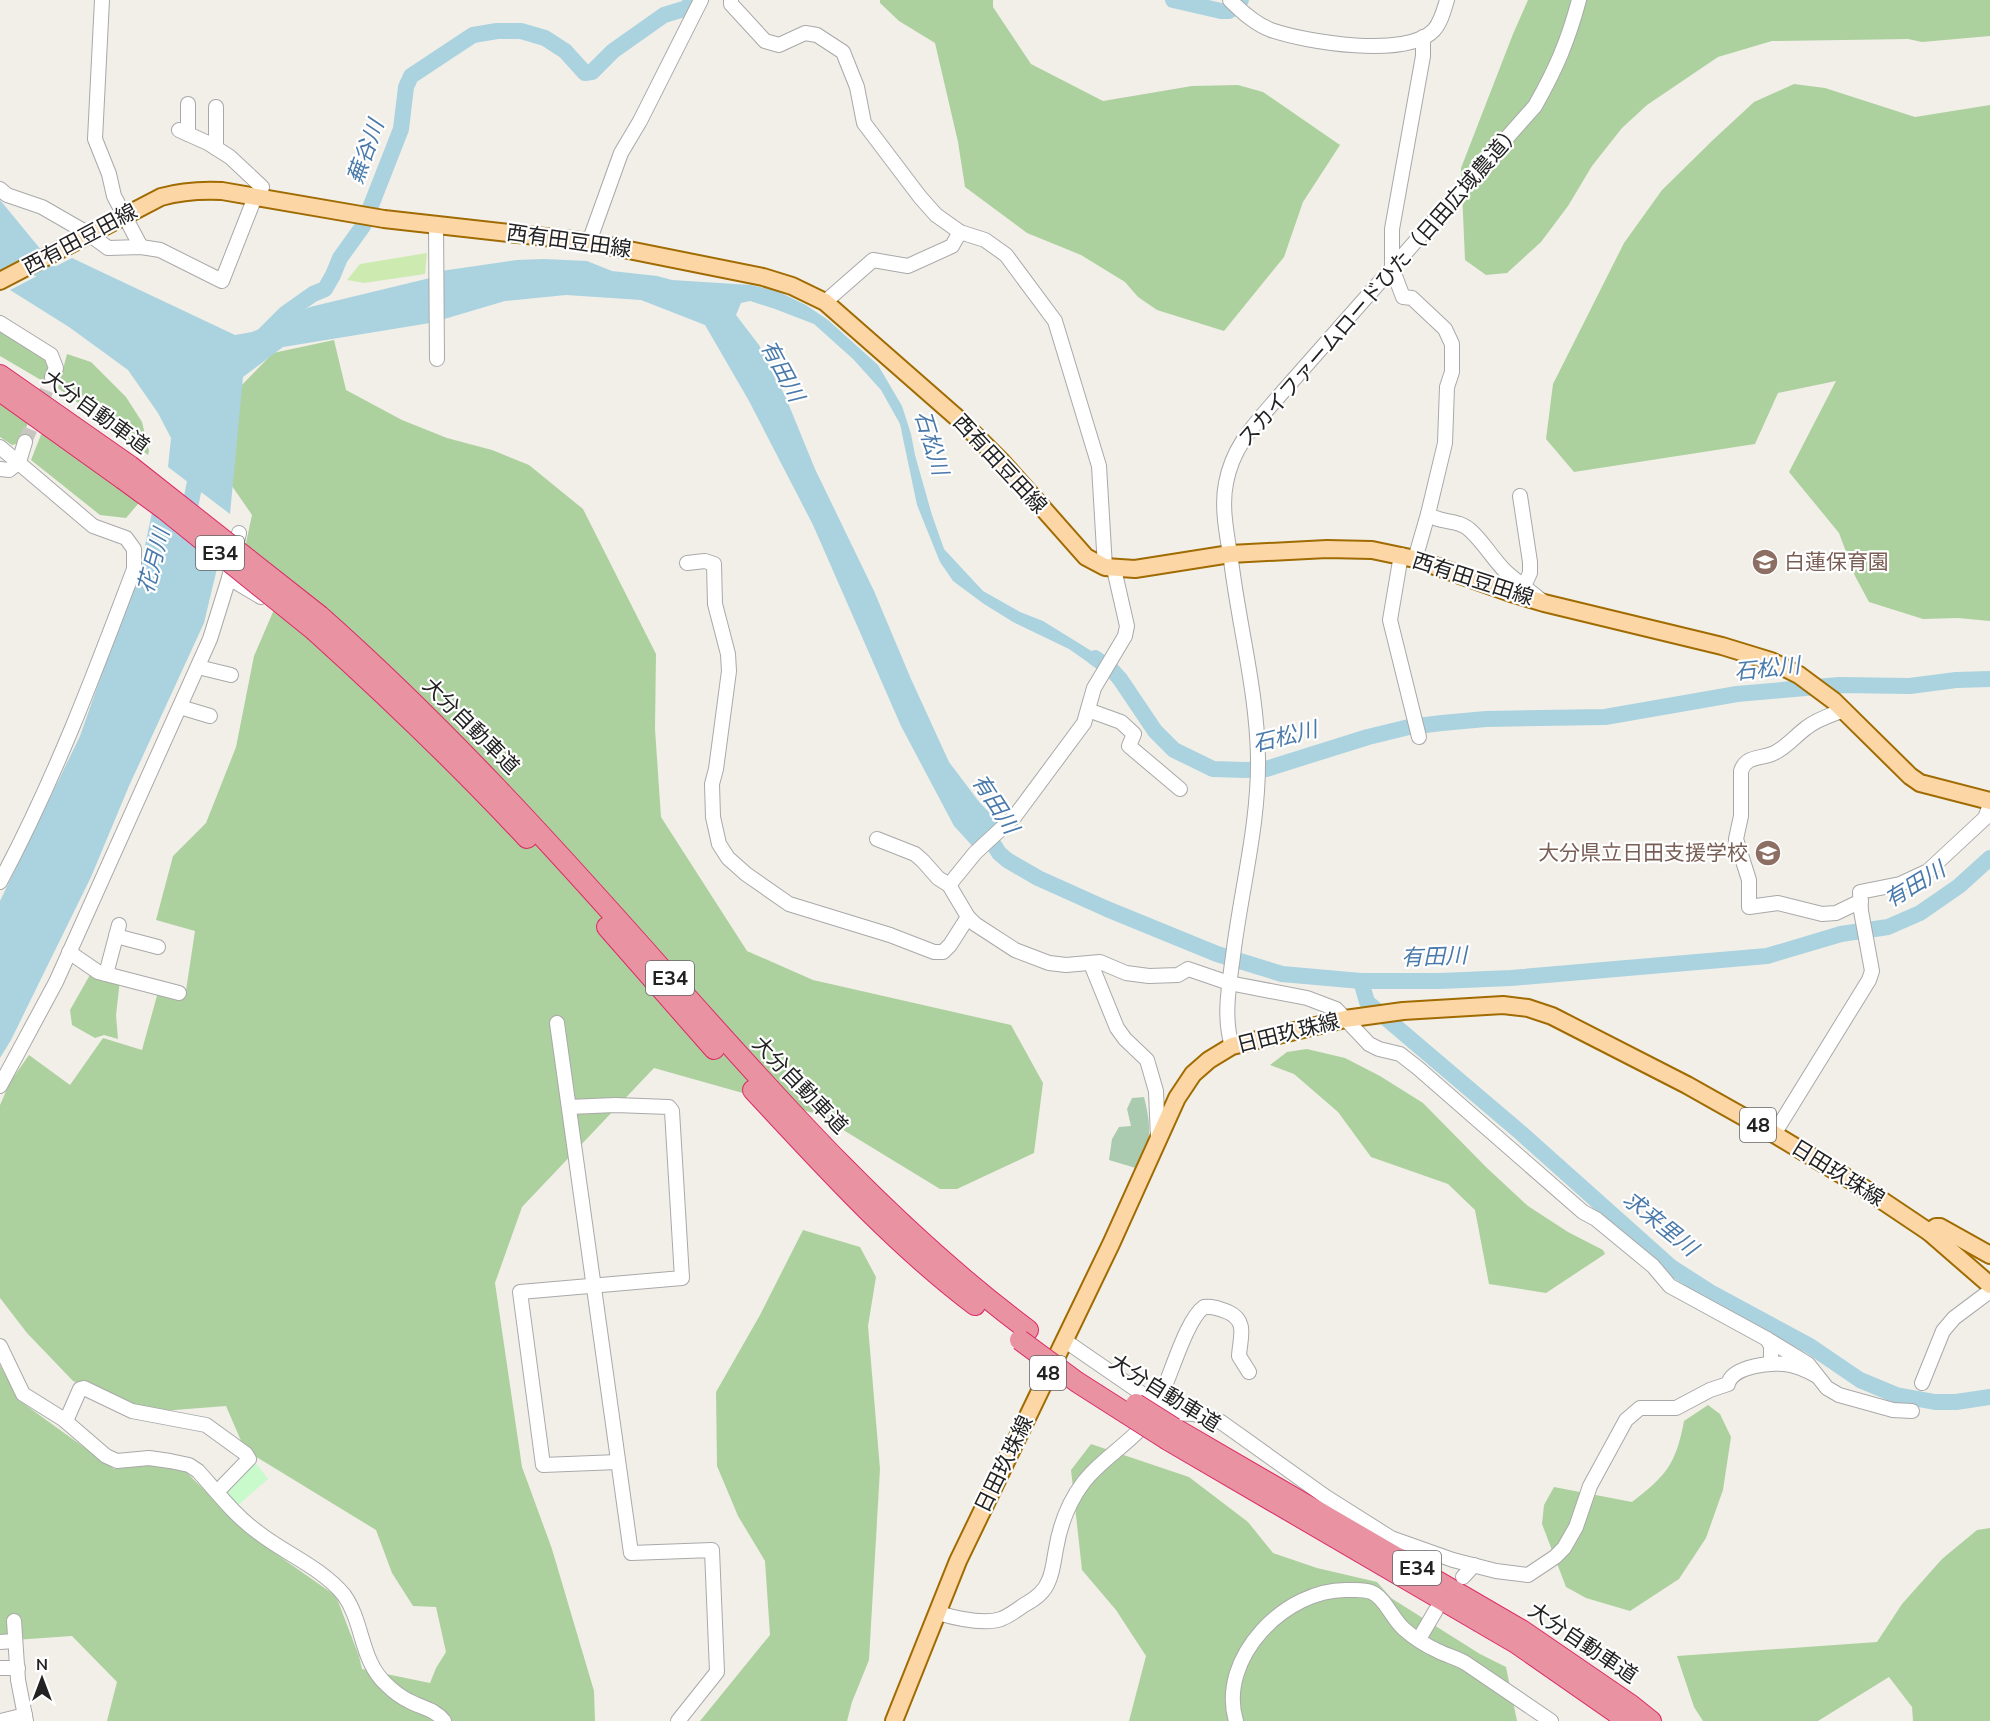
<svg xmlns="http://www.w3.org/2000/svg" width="1990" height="1721" viewBox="0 0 1990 1721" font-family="'Nunito Sans','Noto Sans JP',sans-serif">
<rect width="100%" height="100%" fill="#f2efe9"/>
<polygon fill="#cdebb0" points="427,253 425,274 364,283 347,280 360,264"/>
<g fill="#add19e">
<polygon points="880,0 993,0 993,7 1031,64 1103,101 1192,86 1238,85 1263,92 1340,145 1303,202 1284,257 1224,331 1157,310 1138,297 1125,282 1081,255 1027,233 965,187 958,142 935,43 899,21 880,3"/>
<polygon points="1528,0 1990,0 1990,36 1922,42 1908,39 1772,41 1718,57 1647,105 1622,128 1592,166 1568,206 1541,242 1507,273 1486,275 1465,260 1461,168 1513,34"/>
<polygon points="1794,84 1825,88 1915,117 1990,105 1990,621 1958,618 1923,619 1869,602 1855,576 1839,533 1789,472 1836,381 1778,393 1755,444 1574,472 1546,439 1553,384 1624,243 1662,190 1714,139 1754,102"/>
<polygon points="0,326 48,356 52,369 46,383 0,356"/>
<polygon points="334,340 346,390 402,420 447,438 492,450 529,465 583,509 656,654 655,729 661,817 747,951 813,980 1011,1025 1043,1083 1034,1153 957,1189 940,1189 817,1114 654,1068 522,1207 495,1283 522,1467 552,1549 594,1691 595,1721 107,1721 117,1682 72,1636 0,1641 0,1365 20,1401 114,1469 149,1465 185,1471 252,1537 336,1596 359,1656 362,1669 430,1683 436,1668 446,1652 436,1607 413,1606 392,1573 376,1530 245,1450 226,1406 149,1412 73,1381 27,1333 0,1298 0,1105 10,1082 29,1055 70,1085 103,1038 142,1050 158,992 185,997 195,931 156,920 173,856 206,823 236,747 254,656 276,605 239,575 252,515 223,473 233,394 273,353"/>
<polygon points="67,354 91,362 126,397 142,422 149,451 148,455 58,388"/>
<polygon points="0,393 32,413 20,443 12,445 0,437"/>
<polygon points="46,422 144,489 138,504 126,518 100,515 31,460"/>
<polygon points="91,973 120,980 116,1015 118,1039 104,1035 95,1038 72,1025 70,1010"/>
<polygon points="1307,1049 1345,1058 1380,1076 1423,1103 1487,1168 1528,1206 1568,1232 1603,1250 1605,1254 1546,1293 1489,1284 1475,1210 1448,1184 1371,1157 1338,1112 1294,1074 1270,1065 1287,1052"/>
<polygon points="803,1230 860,1247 876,1277 868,1326 880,1469 869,1660 852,1702 847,1721 700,1721 770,1635 765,1561 738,1516 717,1466 716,1392 760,1315"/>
<path d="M 1708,1405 L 1720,1414 L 1731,1437 L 1723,1490 L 1706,1538 L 1679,1579 L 1630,1611 L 1586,1598 L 1566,1587 L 1542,1524 L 1544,1505 L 1554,1487 L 1632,1502 C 1666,1476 1676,1464 1684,1421 Z"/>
<polygon points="1091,1444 1189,1477 1248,1522 1273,1553 1317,1568 1377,1582 1391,1598 1480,1654 1506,1667 1517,1721 1129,1721 1146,1656 1116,1610 1082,1570 1071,1470"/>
<polygon points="1990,1528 1990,1721 1913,1721 1912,1707 1889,1677 1818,1721 1703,1721 1694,1707 1677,1656 1877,1642 1902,1604 1942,1559 1977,1530"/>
</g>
<path fill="#aacbaf" d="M 1144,1097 C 1152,1129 1151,1140 1139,1169 L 1109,1160 L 1112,1139 L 1119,1127 L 1131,1126 L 1127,1109 L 1132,1098 Z"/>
<polygon fill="#c8facc" points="252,1458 268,1479 235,1508 224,1485"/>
<g fill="#aad3df">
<polygon points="0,200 42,251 16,266 0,271"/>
<polygon points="72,258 235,335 252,332 310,307 430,278 430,323 283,347 243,377 230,514 168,467 171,438 158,413 128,370 69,327 10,290"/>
<polygon points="544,259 587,261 612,271 657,276 672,280 751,285 777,291 806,305 828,320 878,365 902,406 911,434 915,455 932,515 944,549 983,591 1020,612 1043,621 1106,660 1099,670 1069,649 1013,622 984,604 953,581 940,562 917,505 900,424 881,390 853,359 814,324 775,309 750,301 741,303 736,315 759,345 786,398 815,469 874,591 911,679 949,762 980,803 1002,825 975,849 954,826 901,726 813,525 749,401 705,325 641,300 566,295 505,301 441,320 441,271 517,260"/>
<polygon points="154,503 220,556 204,623 129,786 91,877 11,1040 0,1058 0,901 80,736 142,560"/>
</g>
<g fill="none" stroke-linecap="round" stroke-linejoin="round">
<g stroke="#aad3df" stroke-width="16">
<polyline points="1173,0 1221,11 1229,11 1241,0"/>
<polyline points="0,247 34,267 68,280"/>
<polyline points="264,335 286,313 313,294 325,289 333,275 340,258 363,226 401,129 406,87 411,76 473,35 497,31 521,31 545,38 565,51 585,73 592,72 613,51 664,15 687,8 692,0"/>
<polyline points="187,523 198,466"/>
<polyline points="1095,658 1111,669 1120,679 1155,731 1174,750 1213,769 1245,770 1266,769 1368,737 1409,727 1442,723 1486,719 1605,717 1737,694 1839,685 1910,686 1956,680 1990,679"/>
<polyline points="982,826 999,853 1007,860 1038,878 1107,909 1217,954 1282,974 1361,981 1439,981 1511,978 1767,956 1841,934 1888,927 1920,913 1959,886 1990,858"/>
<polyline points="1361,981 1367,1002 1521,1133 1671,1267 1710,1292 1810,1346 1860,1380 1896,1395 1935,1402 1956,1402 1990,1397"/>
</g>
<polyline stroke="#c8c6c1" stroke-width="14" stroke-dasharray="14 7" stroke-linecap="butt" points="25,442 52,377"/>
<defs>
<g id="minor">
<polyline points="102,0 95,139 109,174 114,196 141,247"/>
<polyline points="731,0 731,4 765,41 779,45 805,33 817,35 843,52 857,87 864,123 920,197 936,215 960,232 985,240 1006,255 1055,321 1099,466 1105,567"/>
<path d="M 1230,0 C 1242,12 1255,24 1271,30 C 1305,42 1407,59 1434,30 C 1441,22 1444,10 1447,0"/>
<polyline points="179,130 208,143 230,157 262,187 259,198"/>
<polyline points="188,134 188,104"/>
<polyline points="216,148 216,107"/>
<polyline points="0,189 7,195 42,207 89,234 108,248 141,247 160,250 222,281 255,197"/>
<polyline points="436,224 437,359"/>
<polyline points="589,242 621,153 640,121 701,0"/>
<polyline points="825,302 873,260 908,266 952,246 960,232"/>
<polyline points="0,323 51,355 56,368 52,377"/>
<path d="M 0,447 L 93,526 L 126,538 L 134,549 L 134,569 C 94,675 54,781 0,882"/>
<polyline points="0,469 9,470 19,462 25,442"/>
<polyline points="1520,496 1530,562 1530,573 1524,586"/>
<path d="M 1428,514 C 1440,524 1458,518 1471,531 C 1484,543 1493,559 1505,571 C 1517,582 1530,591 1542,601"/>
<polyline points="1401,555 1390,620 1419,737"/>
<polyline points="1415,559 1428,514 1445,443 1447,387 1452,372 1452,344 1445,329 1412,298 1403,297 1392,268 1392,229 1423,56 1423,37"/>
<polyline points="687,563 705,561 714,564 715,604 728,654 729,671 716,769 712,784 713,817 719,844 728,858 746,874 789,904 890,935 934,952 943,952 950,945 968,917"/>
<polyline points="229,578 261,597"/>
<polyline points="198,667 231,675"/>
<polyline points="180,707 210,716"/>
<polyline points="1088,710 1121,722 1134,734 1129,746 1180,789"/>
<path d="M 1844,710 C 1831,715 1817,719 1806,728 C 1794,737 1785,749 1772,754 C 1759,759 1746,756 1741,771 L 1741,816 L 1736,839 L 1749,880 L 1749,907 L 1778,903 L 1822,914 L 1836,913 L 1861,901"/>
<polyline points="877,839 915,854 923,861 938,878 949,885 968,917 975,924 1015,950 1049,963 1066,965 1100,962 1126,973 1149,976 1178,975 1188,969 1229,983 1307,998 1336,1009 1369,1044 1379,1049 1400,1054 1418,1068 1583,1212 1596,1219 1653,1266 1670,1286 1767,1339 1771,1346 1771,1364"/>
<polyline points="949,885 975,853 1015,816 1084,723 1094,688 1125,636 1127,626 1114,569"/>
<polyline points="116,936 158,947"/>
<polyline points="69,952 98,972 179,993"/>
<polyline points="1091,964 1117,1028 1125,1039 1147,1060 1156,1091 1158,1138"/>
<polyline points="106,974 119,925"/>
<polyline points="557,1023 631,1553 712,1550 717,1672 678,1721"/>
<path d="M 1232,1046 C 1223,1017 1229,986 1233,956 C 1241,890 1259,824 1258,758 C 1257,691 1239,626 1231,560 C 1227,535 1221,507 1226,483 C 1233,445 1256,423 1280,395 L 1535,106 C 1556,69 1568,41 1579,0"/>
<polyline points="0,1086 56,982 210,639 229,578 239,533"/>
<polyline points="569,1107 615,1105 669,1107 672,1111 682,1278 520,1292 543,1465 618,1462"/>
<polyline points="1774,1134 1869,980 1872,971 1861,911 1860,892 1900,884 1928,871 1985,818 1990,805"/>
<polyline points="1767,1339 1808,1364 1827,1388 1839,1395 1893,1410 1912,1411"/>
<path d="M 1064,1340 L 1170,1413 L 1194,1414 L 1221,1422 L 1326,1497 L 1391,1538 L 1453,1560 L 1496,1571 L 1528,1575 L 1555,1557 L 1564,1548 L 1576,1527 L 1590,1486 L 1626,1420 L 1640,1408 L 1676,1408 L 1710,1390 L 1728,1384 C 1732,1366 1774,1361 1790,1365 C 1800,1367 1808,1371 1817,1376"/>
<path d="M 0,1346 L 23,1394 L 63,1419 L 106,1456 L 117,1461 L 149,1458 L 170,1461 L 189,1465 L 198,1471 C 217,1492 235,1516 259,1533 C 286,1554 322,1568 344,1595 C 364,1623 360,1661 387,1685 C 393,1691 401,1697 409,1701 C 422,1708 435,1709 444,1721"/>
<polyline points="1922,1383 1943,1331 1954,1318 1990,1291"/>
<polyline points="66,1421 80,1389 84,1388 132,1411 206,1425 246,1454 249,1459 217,1492"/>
<polyline points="1463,1577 1474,1565"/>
<path d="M 938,1613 C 955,1618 983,1625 1001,1619 C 1009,1616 1017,1610 1024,1605 C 1035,1599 1045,1592 1049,1580 C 1053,1571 1054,1559 1056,1549 C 1060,1525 1068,1503 1083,1483 C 1103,1456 1135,1442 1153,1412 C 1168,1388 1184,1321 1204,1307 C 1213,1306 1220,1309 1228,1312 C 1248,1321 1240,1338 1239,1356 L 1249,1372"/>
<polyline points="14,1621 18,1680 26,1721"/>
<polyline points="1419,1639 1436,1610"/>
<polyline points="0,1642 15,1641"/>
<polyline points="0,1668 18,1668"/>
<polyline points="1,1721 25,1715"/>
<path d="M 1236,1721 C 1217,1658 1286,1588 1348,1590 C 1355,1590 1364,1589 1371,1592 C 1385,1597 1392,1619 1404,1629 C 1413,1637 1427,1646 1438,1651 C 1448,1656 1458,1658 1467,1664 L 1551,1721"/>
</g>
<g id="major">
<path d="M 0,281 L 161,197 C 182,191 200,190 222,191 L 384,219 L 589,242 L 763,277 L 792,286 L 825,302 L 963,423 L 1002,462 L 1086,557 L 1105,567 L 1135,569 L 1230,554 L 1327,549 L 1372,550 L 1415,559 L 1514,594 L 1544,603 L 1722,646 L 1771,661 L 1799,675 L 1834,701 L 1910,776 L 1920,783 L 1990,801"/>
<polyline points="1929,1232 1936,1227 1940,1227 1990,1255"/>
<polyline points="894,1721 958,1561 1111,1244 1177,1098 1193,1074 1209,1060 1232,1046 1345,1019 1403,1011 1503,1005 1528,1008 1552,1016 1687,1085 1774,1134 1862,1187 1929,1232 1990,1285"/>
</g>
<g id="highway">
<polyline points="0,375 130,466"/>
<polyline points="0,391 123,479"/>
<path d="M 320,616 C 444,726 551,844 661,968 C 775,1096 890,1227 1028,1330"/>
<path d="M 315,631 C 388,697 459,765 527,838"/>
<polyline points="607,927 714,1049"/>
<path d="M 753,1090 C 823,1165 893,1243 975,1305"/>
<polyline points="1174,1428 1523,1631 1631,1705 1651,1721"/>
<polyline points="1168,1440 1516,1643 1628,1721"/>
</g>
</defs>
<use href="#minor" stroke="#a9a9a9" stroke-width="16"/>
<use href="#major" stroke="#a06b00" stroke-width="20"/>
<use href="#highway" stroke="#dc2a67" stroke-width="22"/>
<use href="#minor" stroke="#fff" stroke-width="14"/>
<use href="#major" stroke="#fcd6a4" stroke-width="16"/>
<use href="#highway" stroke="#e892a2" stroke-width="20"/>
<defs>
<g id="highway-bridge">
<polyline points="130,466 320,616"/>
<polyline points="123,479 164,509 315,631"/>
<polyline points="1020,1340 1077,1382 1168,1440"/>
<polyline points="1136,1404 1174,1428"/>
</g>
</defs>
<use href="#highway-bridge" stroke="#dc2a67" stroke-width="22" stroke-linecap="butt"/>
<use href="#highway-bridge" stroke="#e892a2" stroke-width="20"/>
</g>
<defs>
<symbol id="school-disc" viewBox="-11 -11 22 22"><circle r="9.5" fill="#8d6e63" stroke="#fff"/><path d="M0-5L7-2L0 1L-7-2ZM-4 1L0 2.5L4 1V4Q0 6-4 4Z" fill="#fff"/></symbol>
</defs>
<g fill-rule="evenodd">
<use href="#school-disc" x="1750" y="547" width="30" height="30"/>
<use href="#school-disc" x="1753" y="838" width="30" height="30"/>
</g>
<g text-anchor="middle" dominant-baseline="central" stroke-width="4.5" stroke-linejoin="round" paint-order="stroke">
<g fill="#fff" stroke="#646464" stroke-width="1.5">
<rect x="196" y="536" width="48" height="34" rx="4.5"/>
<rect x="646" y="961" width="48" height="34" rx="4.5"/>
<rect x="1740" y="1108" width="36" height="34" rx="4.5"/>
<rect x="1030" y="1356" width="36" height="34" rx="4.5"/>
<rect x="1393" y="1551" width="48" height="34" rx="4.5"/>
</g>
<g font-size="20" font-weight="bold" fill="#222">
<text x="220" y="553">E34</text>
<text x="670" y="978">E34</text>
<text x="1758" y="1125">48</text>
<text x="1048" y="1373">48</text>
<text x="1417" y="1568">E34</text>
</g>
<g font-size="21" fill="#222" stroke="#fff">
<text transform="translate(80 239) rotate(-28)">西有田豆田線</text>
<text transform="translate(569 241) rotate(8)">西有田豆田線</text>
<text transform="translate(1380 285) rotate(-49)">スカイファームロードひた（日田広域農道）</text>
<text transform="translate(96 412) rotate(36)">大分自動車道</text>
<text transform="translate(1000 464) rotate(47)">西有田豆田線</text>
<text transform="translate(1473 579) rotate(18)">西有田豆田線</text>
<text transform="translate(471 726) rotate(45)">大分自動車道</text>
<text transform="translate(1288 1033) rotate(-14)">日田玖珠線</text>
<text transform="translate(800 1085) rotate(46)">大分自動車道</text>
<text transform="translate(1838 1173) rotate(32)">日田玖珠線</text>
<text transform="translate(1165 1393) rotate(32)">大分自動車道</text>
<text transform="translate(1004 1464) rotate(-64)">日田玖珠線</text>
<text transform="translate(1583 1643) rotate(34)">大分自動車道</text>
</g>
<g font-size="21" fill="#785e54" stroke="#fff" text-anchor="start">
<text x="1784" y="562">白蓮保育園</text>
<text x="1748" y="853" text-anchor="end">大分県立日田支援学校</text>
</g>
<g font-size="22" font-style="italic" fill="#4a7aab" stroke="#fff">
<text transform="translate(366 152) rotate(-70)">蕪谷川</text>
<text transform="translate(782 371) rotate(62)">有田川</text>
<text transform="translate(931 443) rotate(73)">石松川</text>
<text transform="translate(154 561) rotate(-75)">花月川</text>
<text transform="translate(1767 669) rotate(-6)">石松川</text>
<text transform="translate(1285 737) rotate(-14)">石松川</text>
<text transform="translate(995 804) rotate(57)">有田川</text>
<text transform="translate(1915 885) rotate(-31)">有田川</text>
<text transform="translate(1434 957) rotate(-2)">有田川</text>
<text transform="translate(1660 1224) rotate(39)">求来里川</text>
</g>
</g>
<g transform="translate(42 1679)" stroke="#ffffff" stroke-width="4.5" paint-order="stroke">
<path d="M0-4.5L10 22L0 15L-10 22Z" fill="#222222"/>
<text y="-9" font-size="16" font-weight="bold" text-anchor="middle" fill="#222222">N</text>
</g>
</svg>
